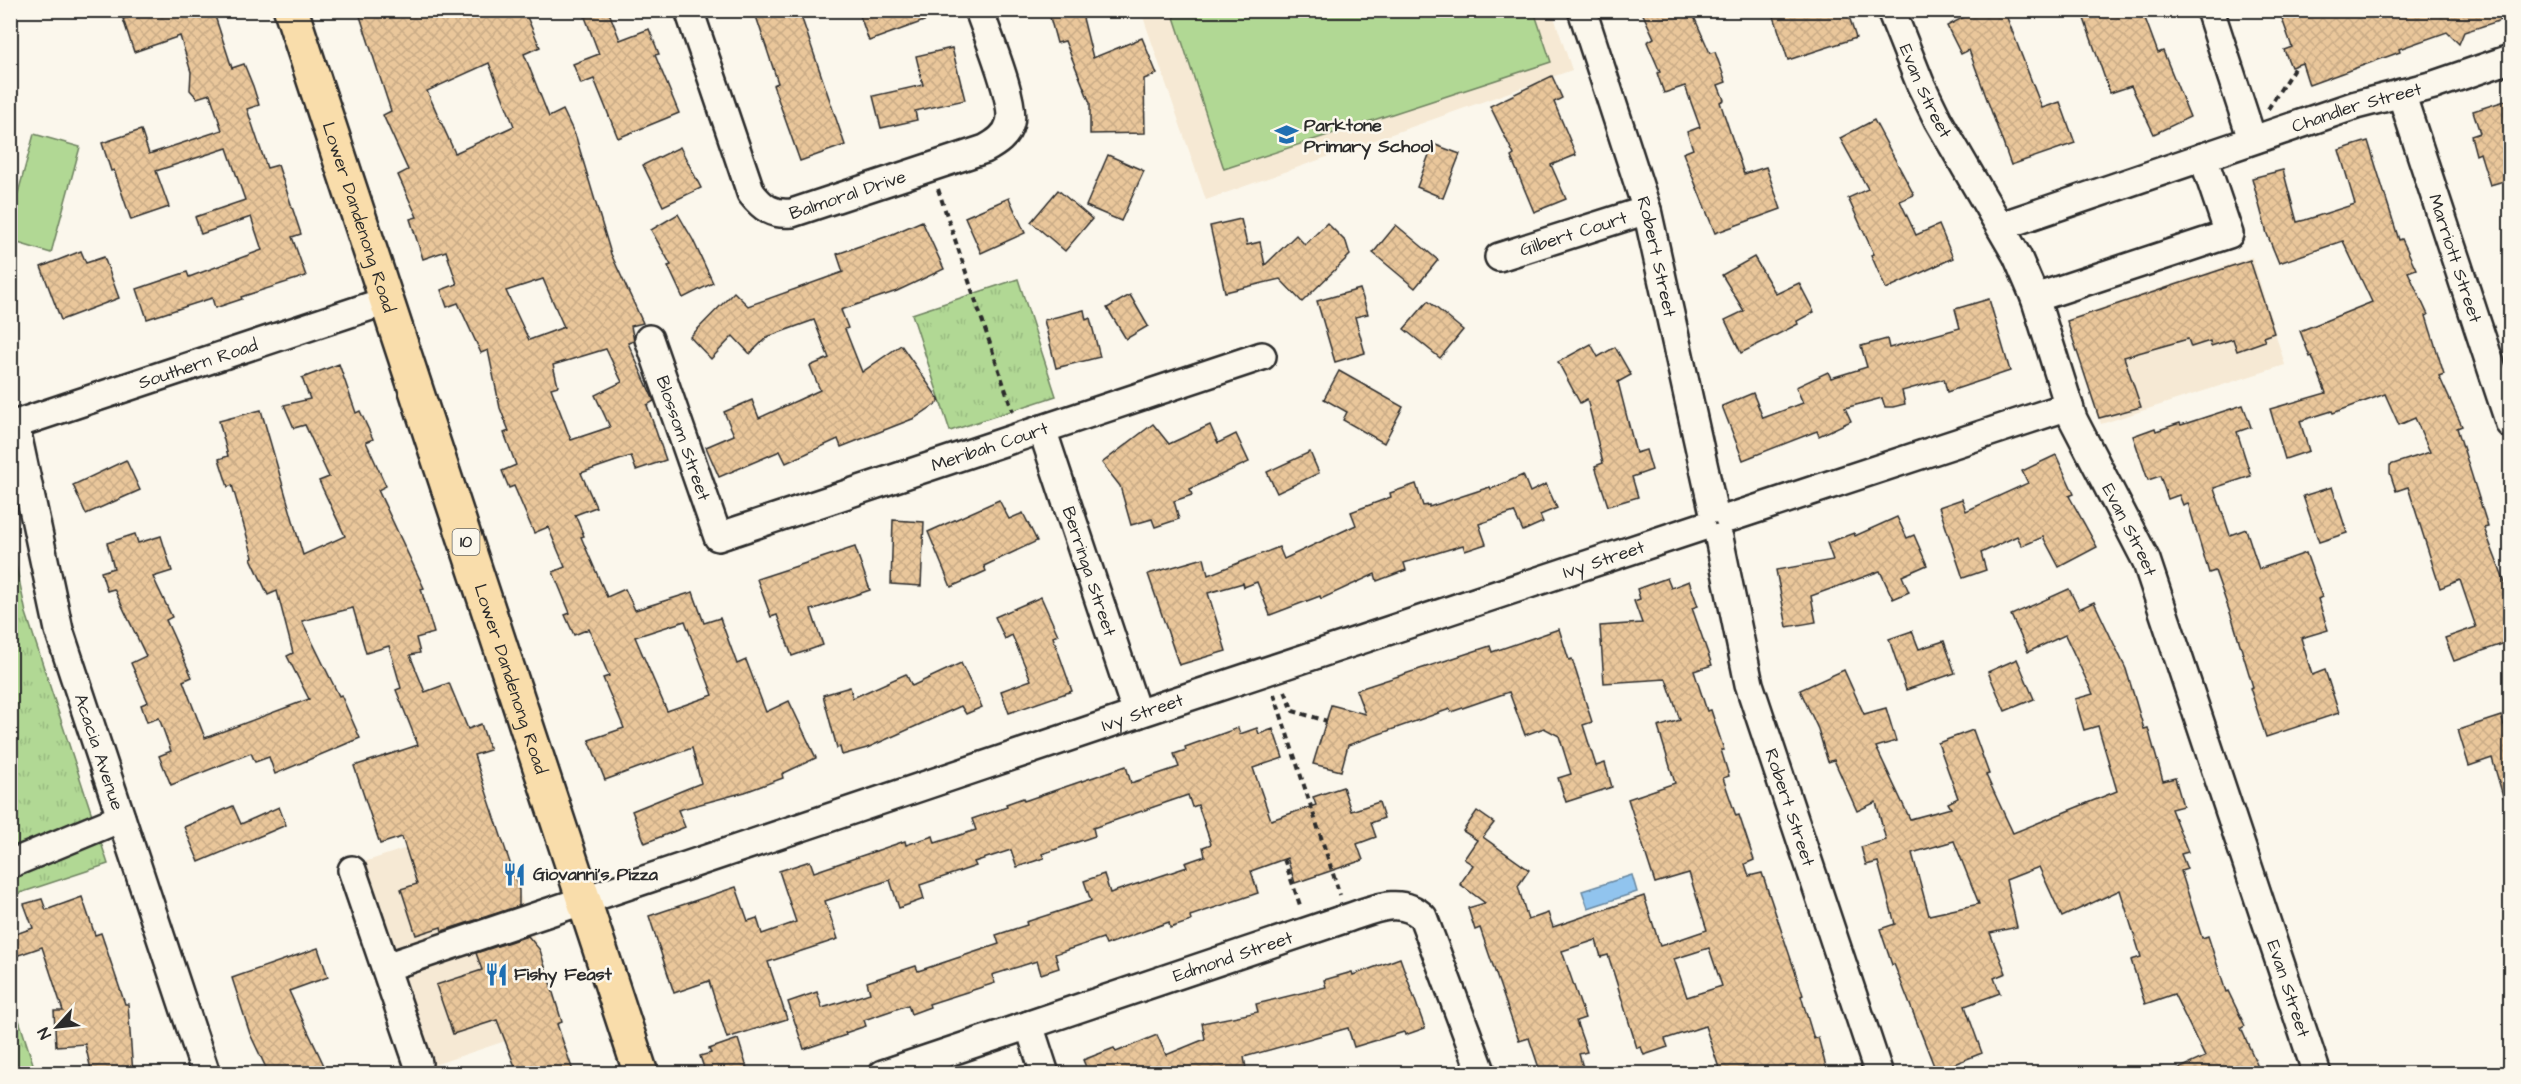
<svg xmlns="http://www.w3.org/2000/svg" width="2521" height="1084" viewBox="0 0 2521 1084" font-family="'Architects Daughter',sans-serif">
<defs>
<pattern id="grass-tufts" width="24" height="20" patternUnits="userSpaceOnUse" patternTransform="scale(1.5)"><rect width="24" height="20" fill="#b1d894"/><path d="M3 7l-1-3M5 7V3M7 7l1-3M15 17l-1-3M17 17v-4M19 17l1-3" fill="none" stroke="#98ba80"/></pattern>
<pattern id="building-cross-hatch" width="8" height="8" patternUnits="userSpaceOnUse" patternTransform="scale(1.5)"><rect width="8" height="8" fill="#eac79b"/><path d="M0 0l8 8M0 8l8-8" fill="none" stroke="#c9ab86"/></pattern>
</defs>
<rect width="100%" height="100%" fill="#fbf7ec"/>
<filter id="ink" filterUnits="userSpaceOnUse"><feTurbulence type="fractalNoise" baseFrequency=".0167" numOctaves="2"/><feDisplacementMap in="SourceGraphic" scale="12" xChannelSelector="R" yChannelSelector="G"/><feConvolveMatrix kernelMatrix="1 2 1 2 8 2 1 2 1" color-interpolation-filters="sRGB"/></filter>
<g filter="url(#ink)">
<g fill="#f6e9d4">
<polygon points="1141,11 1552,11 1572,70 1206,200"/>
<polygon points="2252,257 2285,365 2101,424 2069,319"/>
<polygon points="495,819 562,1022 431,1066 361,863"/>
</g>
<g fill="url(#grass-tufts)" stroke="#6e8260" stroke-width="1.5">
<polygon points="1018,279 1056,396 950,431 912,314"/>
<polygon points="10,536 26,613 108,864 11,896"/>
<polygon points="10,995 11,995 36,1073 11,1073"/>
</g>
<g fill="#b1d894" stroke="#6e8260" stroke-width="1.5">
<polygon points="1172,11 1534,11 1551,62 1224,169"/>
<polygon points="34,134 80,147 51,253 11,241 11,219"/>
</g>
<polygon fill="#91c4ee" stroke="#6887a0" stroke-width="1.5" points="1632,875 1637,892 1588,908 1582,891"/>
<g fill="url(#building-cross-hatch)" stroke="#2b2b2b" stroke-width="1.5" fill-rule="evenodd">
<polygon points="147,10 213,10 232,68 244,64 253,86 259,105 247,109 267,168 278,165 301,234 292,237 306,276 241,297 242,299 215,308 212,298 147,319 137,289 187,272 189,277 262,250 251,217 201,234 195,217 245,200 227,148 156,171 169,207 131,220 114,170 111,171 102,143 141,130 149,154 222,130 210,94 197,98 190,90 191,72 180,36 134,52 123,19"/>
<path d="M 358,10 L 524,10 L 540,47 L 524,54 L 549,117 L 563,110 L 576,137 L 611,254 L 643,323 L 631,326 L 634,341 L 628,343 L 654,401 L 647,405 L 666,460 L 636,470 L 631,456 L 581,473 L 596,507 L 575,515 L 584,536 L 581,537 L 607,597 L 625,589 L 635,610 L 693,592 L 704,623 L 720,618 L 737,664 L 746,660 L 766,712 L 789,701 L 816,758 L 782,774 L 783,778 L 745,792 L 678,810 L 685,827 L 645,843 L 632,811 L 701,783 L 692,748 L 605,780 L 589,740 L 624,728 L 603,678 L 609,676 L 589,629 L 574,635 L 565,615 L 570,613 L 553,572 L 565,567 L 548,527 L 534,533 L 514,486 L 509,488 L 502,471 L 516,465 L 504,433 L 509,431 L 500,408 L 488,350 L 481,353 L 458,303 L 447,307 L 441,290 L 457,284 L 446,251 L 423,259 L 410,219 L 417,217 L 398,175 L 408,170 L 383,115 L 391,111 ZM 489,63 L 514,126 L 455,153 L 427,91 ZM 543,279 L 564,327 L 529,340 L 506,291 ZM 606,349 L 622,382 L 595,395 L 610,427 L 571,440 L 551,388 L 558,386 L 553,365 ZM 685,621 L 713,695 L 667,711 L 635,637 Z"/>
<polygon points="602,10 608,10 620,40 649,29 659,54 655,55 679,113 618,138 594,79 581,84 573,64 599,54 585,17"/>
<polygon points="754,10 799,10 845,145 800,161 773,85 778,83"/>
<polygon points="858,10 945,10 946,13 869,41"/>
<polygon points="1048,10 1081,10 1093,58 1142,38 1157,74 1144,79 1145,133 1090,134 1090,103 1065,41 1057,43"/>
<polygon points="1641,10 1691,10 1710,53 1715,52 1726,82 1718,85 1724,100 1720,102 1744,174 1766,167 1781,209 1715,233 1683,153 1693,149 1687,132 1700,127 1685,86 1664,93 1657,73 1660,72 1647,42 1654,38"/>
<polygon points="1772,10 1847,10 1856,38 1788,60"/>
<polygon points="1977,10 2004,10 2042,108 2060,102 2075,143 2011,165 1969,50 1961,54 1947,26"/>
<polygon points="2081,10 2142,10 2158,53 2163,51 2190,117 2154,134 2131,86 2110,93"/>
<polygon points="2279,10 2511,10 2511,17 2464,32 2459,44 2447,32 2399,49 2400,52 2309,85 2302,63 2291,67 2284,50 2292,47"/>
<polygon points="952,48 965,100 915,111 917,120 881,128 873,96 923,85 916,56"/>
<polygon points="1552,76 1562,98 1554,102 1576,155 1551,165 1566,199 1534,212 1511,157 1514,155 1490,106"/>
<polygon points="2511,99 2511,179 2490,185 2480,153 2476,155 2471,136 2480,133 2473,111"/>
<polygon points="1874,120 1914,195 1900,201 1916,235 1939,225 1953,258 1886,289 1871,255 1874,254 1848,198 1868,189 1840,138"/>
<polygon points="2368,141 2399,240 2402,239 2416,269 2408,272 2428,315 2426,316 2444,374 2439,376 2462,426 2457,428 2488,527 2484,528 2511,599 2511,641 2454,661 2445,638 2476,627 2460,580 2440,588 2408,487 2396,491 2390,473 2390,465 2430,452 2415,418 2399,425 2385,394 2333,413 2332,411 2300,421 2309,451 2285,459 2270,409 2326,393 2312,356 2310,357 2300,331 2372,302 2343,241 2279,263 2267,234 2252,178 2283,170 2297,222 2305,220 2355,204 2339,150"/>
<polygon points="1433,144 1460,154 1443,198 1417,187"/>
<polygon points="680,147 701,188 663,206 643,165"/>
<polygon points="1108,155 1144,171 1121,221 1086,206"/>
<polygon points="1058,190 1092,219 1065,251 1031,222"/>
<polygon points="1009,198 1025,233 981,253 965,217"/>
<polygon points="678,214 693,240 713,283 683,298 668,266 671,265 651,230"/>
<polygon points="1241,219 1247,245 1260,242 1265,265 1296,235 1305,245 1327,223 1346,242 1350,255 1302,302 1280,279 1225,292 1210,226"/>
<polygon points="922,221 944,269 897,291 841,310 848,328 845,329 862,372 901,345 940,401 915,418 841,447 838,439 786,463 780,451 719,477 706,447 734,435 724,412 752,400 759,418 820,390 810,366 829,358 814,320 767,337 750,354 733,336 711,359 690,337 734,292 748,306 843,272 837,254 888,236"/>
<polygon points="1396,225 1438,260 1415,288 1373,253"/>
<polygon points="81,251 86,263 104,257 119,298 61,320 41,267"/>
<polygon points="1754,257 1776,294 1799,283 1814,312 1797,321 1798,324 1741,353 1725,320 1744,311 1722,275"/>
<polygon points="2250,260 2274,333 2263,337 2265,341 2237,351 2233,339 2211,346 2210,341 2191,347 2188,339 2124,357 2141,407 2099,418 2067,321"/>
<polygon points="1360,289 1368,314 1355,317 1365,353 1335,362 1317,301"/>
<polygon points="1130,295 1148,326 1126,339 1107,308"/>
<polygon points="1989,299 2010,371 1947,392 1944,379 1902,391 1905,404 1893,407 1885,407 1882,398 1845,408 1851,421 1819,436 1817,431 1743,460 1722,406 1753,393 1763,418 1803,403 1796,387 1828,372 1831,378 1867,367 1861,346 1887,339 1889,348 1960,328 1955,309"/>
<polygon points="1428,301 1463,330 1440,358 1404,329"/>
<polygon points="1084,310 1086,320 1090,318 1100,357 1056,368 1044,320"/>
<polygon points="1591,344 1598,357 1615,347 1631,375 1618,382 1636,453 1646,450 1652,470 1632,477 1638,497 1608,506 1595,466 1603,463 1587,399 1580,403 1558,362"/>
<polygon points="339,364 356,413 360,411 373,439 366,442 386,486 378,490 424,588 421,589 434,633 416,638 420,653 410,655 425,692 449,683 468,729 481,724 490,750 474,755 519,890 519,906 442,931 441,927 416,935 401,889 417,884 402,837 380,844 354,766 418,745 396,690 401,688 389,646 366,653 353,608 302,621 339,696 341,695 360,738 275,774 269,757 255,762 251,753 171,785 159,756 171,751 159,718 147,722 141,705 148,702 131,663 146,656 114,589 107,591 101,572 114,568 107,543 135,534 138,543 161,536 172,571 153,577 172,617 166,620 192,677 183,681 205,738 309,699 287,656 293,653 277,591 268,595 251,558 253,557 232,485 228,487 219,459 228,456 219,421 261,410 303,555 345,536 319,481 329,477 305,425 294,428 284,405 310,399 302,378"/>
<polygon points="1339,371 1403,407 1384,443 1343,420 1347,412 1324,399"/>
<polygon points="2243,405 2251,427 2237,432 2251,476 2214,488 2230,535 2246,529 2259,569 2306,553 2322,597 2318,599 2328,630 2301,638 2312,675 2325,670 2339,713 2266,737 2250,688 2253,687 2233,621 2215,571 2209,573 2188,503 2183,505 2179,495 2168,499 2160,476 2148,480 2133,436 2155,428 2156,431 2180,423 2181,425"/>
<polygon points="1153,424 1169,444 1210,425 1218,443 1236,434 1249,462 1190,489 1192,495 1174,501 1179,519 1155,527 1152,519 1131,525 1120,486 1102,463"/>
<polygon points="1310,452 1319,473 1277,493 1267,472"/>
<polygon points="2056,455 2074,494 2069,496 2097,547 2059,567 2043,537 2022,546 2017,536 1981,553 1986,570 1963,578 1939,507 1962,499 1966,511 2028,483 2022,471"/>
<polygon points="126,460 140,490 86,514 73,485"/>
<polygon points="1523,475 1530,492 1546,484 1557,508 1540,515 1543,522 1523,531 1514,512 1479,524 1486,544 1465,551 1463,545 1404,563 1406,570 1377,581 1375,574 1321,599 1320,596 1270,615 1257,582 1244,587 1243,583 1208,593 1226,651 1179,665 1148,574 1204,558 1208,575 1279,547 1284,559 1356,525 1351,512 1391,497 1390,493 1416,484 1423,506 1429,505 1429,507 1490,487 1491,489"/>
<polygon points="2332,487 2347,533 2319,542 2303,496"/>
<polygon points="999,500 1009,519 1023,513 1037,541 984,566 986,571 951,587 928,532"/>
<polygon points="1897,517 1907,538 1914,535 1927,565 1902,576 1909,592 1893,599 1880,571 1811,596 1816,622 1787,627 1776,570 1833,560 1827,543 1854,533 1855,536"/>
<polygon points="893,520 924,522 921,586 891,584"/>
<polygon points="855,547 870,590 811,610 823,645 792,656 777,615 771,617 757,579"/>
<path d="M 1667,578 L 1671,588 L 1689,581 L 1698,606 L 1692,608 L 1712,665 L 1694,671 L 1707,711 L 1711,710 L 1724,750 L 1721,750 L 1729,776 L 1723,778 L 1736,816 L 1739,815 L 1754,860 L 1745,864 L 1749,876 L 1762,873 L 1803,995 L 1801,996 L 1814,1039 L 1818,1037 L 1828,1074 L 1721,1074 L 1705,1026 L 1665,1039 L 1668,1047 L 1644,1055 L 1641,1047 L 1637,1048 L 1608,955 L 1601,957 L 1596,940 L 1562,951 L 1585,1018 L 1576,1021 L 1587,1052 L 1579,1054 L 1585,1074 L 1541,1074 L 1529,1038 L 1519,1041 L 1480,928 L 1475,930 L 1468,908 L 1485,903 L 1460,884 L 1473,865 L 1464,859 L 1477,840 L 1463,831 L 1477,811 L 1494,823 L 1483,837 L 1529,870 L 1518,886 L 1528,920 L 1548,913 L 1553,927 L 1644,896 L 1660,946 L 1707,930 L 1689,873 L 1655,883 L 1628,799 L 1675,783 L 1658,727 L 1680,720 L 1666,679 L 1604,683 L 1600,626 L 1642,623 L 1634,601 L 1640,599 L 1637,589 ZM 1709,948 L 1722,986 L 1687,997 L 1674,959 Z"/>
<path d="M 2069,589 L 2079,609 L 2094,602 L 2126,669 L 2144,729 L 2148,728 L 2163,781 L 2175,778 L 2183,806 L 2171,809 L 2188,852 L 2181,854 L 2187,869 L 2181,871 L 2202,938 L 2208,936 L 2226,992 L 2228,991 L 2245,1026 L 2241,1028 L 2261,1074 L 2167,1074 L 2205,1057 L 2174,994 L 2145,1004 L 2131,960 L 2141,957 L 2120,890 L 2062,917 L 2039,867 L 2006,880 L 2017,927 L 1990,933 L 2006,973 L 1994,978 L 2000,993 L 1965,1006 L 1982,1053 L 1936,1071 L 1894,964 L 1892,965 L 1880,929 L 1895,924 L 1878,862 L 1866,865 L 1861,847 L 1886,840 L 1876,802 L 1857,811 L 1834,760 L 1828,762 L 1818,729 L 1800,690 L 1844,670 L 1864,714 L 1886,708 L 1896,741 L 1876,747 L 1910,819 L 1951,808 L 1948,803 L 1958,798 L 1938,743 L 1973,730 L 1989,774 L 1986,775 L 2013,833 L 2117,791 L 2098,726 L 2084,730 L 2075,699 L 2093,694 L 2065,635 L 2028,652 L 2011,615 ZM 1954,841 L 1979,904 L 1929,915 L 1912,853 Z"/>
<polygon points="1041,597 1058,635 1053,637 1072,691 1009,713 1001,691 1031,680 1012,635 1005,639 995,617"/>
<polygon points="1559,629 1569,660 1572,659 1592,722 1583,725 1596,766 1605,763 1612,787 1566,802 1558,778 1571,774 1559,736 1544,728 1525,735 1509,692 1451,712 1450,709 1348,745 1341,771 1313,764 1331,705 1365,714 1356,690 1490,646 1492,652"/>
<polygon points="1912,631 1919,649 1944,641 1955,673 1906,690 1889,639"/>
<polygon points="2017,659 2034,699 2005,711 1988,672"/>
<polygon points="961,663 982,707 966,714 961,706 867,748 842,755 840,747 837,748 823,695 850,687 853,698 906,674 912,686"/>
<polygon points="2501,716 2504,725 2511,723 2511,802 2505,803 2492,758 2469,766 2458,730"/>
<polygon points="1238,728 1240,734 1257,728 1259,734 1273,729 1283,758 1253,768 1271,820 1316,805 1313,797 1343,787 1351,811 1379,802 1384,818 1371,823 1376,837 1357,844 1363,860 1295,883 1287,858 1251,871 1258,893 1190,916 1191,921 1170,928 1169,922 1106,945 1103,938 1055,954 1059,968 1041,974 1037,961 992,975 995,983 929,1004 930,1007 911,1014 908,1005 864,1020 866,1026 845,1033 846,1035 804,1049 788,1002 817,992 822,1008 870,993 867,982 916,966 918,971 999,944 996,935 1027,925 1026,922 1091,901 1084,881 1104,874 1110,893 1187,867 1185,863 1205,856 1203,847 1211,844 1198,805 1192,807 1188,795 1093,828 1095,836 1042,854 1044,858 1017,867 1011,850 974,862 976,866 920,885 924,899 899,908 890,880 825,901 838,939 768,962 787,1019 727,1038 709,981 674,993 649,916 736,887 748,921 757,918 762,934 796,922 779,871 810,861 814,872 905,841 906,845 933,836 935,843 976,830 972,819 1007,807 1006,804 1023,798 1024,801 1126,766 1131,783 1179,767 1174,754 1186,750 1185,747"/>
<polygon points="233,806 241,824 279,807 286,825 199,862 184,827"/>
<polygon points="82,897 95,935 101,933 125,1004 128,1004 133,1074 92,1074 85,1044 56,1046 54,1011 63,1011 42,947 10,958 10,936 33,928 24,904 42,899 46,910"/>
<polygon points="528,936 540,950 562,1022 557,1024 574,1074 518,1074 497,1020 453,1034 436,985 482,970 476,953"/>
<polygon points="318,948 328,977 289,991 328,1074 269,1074 250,1034 232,978"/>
<polygon points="1400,958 1425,1028 1405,1035 1404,1032 1354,1047 1348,1028 1244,1057 1247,1074 1089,1074 1083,1060 1114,1048 1116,1052 1157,1035 1166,1055 1205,1039 1202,1023 1258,1012 1256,1004 1326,987 1324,980 1352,972 1353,975"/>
<polygon points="738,1039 749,1074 706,1074 700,1056 711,1053 709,1049"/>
</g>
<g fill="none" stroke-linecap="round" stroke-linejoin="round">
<defs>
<g id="minor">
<path id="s1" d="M 689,10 L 751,193 C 763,208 772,215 792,213 L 985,149 C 996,143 1007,136 1010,123 C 1016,102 987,34 979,10"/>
<path id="s2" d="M 1582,10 L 1647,210 L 1713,509"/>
<path id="s3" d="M 1891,10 L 1920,83 L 1938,120 L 2017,256 L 2035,298 L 2073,419 L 2146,560 L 2317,1074"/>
<polyline points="2210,10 2252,139"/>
<path id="s4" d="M 2401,93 L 2510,424"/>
<path id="s5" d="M 2001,226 L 2356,105 L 2434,85 L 2510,59"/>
<path id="s6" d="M 1499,257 L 1647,210"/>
<polyline points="2035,298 2229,234 2203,157"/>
<path id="s7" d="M 649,339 L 718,537 L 1262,356"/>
<path id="s8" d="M 15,424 L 59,630 L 206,1074"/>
<path id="s9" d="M 10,426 L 386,301"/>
<path id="s10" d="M 1042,429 L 1137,714"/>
<polyline points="1729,518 2069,406"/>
<path id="s11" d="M 1719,538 L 1749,684 L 1879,1074"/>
<polyline points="10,864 121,818"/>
<polyline points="352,870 418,1063"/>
<path id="s12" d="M 386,967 L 1137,714 L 1701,527"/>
<polyline points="1029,1025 1045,1074"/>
<path id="s13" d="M 883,1074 L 1341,920 C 1369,912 1399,894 1423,917 L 1482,1074"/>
</g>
<g id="highway">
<path id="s14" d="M 291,10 L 641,1074"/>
</g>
</defs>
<use href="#minor" stroke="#2b2b2b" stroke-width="32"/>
<use href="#highway" stroke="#2b2b2b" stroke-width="38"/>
<g stroke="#2b2b2b" stroke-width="4" stroke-dasharray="6 4.5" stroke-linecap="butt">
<polyline points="2268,109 2296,65"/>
<polyline points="938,189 1013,412"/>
<polyline points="1285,691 1293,711 1327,721"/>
<polyline points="1274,694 1340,895"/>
<polyline points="1284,859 1301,908"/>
</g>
<use href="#minor" stroke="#fbf7ec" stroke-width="27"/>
<use href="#highway" stroke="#f9ddab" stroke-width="33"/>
</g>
</g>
<defs>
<symbol id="school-bare" viewBox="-9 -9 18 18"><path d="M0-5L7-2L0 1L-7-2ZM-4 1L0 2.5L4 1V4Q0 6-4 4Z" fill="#1f6fb2" stroke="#fbf7ec" stroke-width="2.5" paint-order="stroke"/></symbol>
<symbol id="restaurant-bare" viewBox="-9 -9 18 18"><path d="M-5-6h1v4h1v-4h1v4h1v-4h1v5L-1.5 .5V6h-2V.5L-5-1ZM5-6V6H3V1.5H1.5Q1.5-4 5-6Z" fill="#1f6fb2" stroke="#fbf7ec" stroke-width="2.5" paint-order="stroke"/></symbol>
</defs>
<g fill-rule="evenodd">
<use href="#school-bare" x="1270" y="118" width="33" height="33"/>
<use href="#restaurant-bare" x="498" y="858" width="33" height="33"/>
<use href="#restaurant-bare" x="480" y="958" width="33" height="33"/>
</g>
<g text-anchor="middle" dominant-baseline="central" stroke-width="5" stroke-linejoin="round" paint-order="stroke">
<rect fill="#fbf7ec" stroke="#696865" stroke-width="1.5" x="452.5" y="529" width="27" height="26" rx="4.5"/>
<g font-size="16" font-weight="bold" fill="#2b2b2b">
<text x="466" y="542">10</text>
</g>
<g font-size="18" fill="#2b2b2b" stroke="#fbf7ec">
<text stroke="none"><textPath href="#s3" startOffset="88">Evan Street</textPath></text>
<text stroke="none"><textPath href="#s5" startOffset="375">Chandler Street</textPath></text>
<text stroke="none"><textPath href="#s1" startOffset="300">Balmoral Drive</textPath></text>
<text stroke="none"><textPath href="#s14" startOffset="218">Lower Dandenong Road</textPath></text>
<text stroke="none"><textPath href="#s6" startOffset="78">Gilbert Court</textPath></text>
<text stroke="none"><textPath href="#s2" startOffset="258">Robert Street</textPath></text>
<text stroke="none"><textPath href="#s4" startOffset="174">Marriott Street</textPath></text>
<text stroke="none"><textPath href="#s9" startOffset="198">Southern Road</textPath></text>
<text stroke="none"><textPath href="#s7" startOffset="105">Blossom Street</textPath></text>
<text stroke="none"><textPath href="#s7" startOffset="496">Meribah Court</textPath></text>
<text stroke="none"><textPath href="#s3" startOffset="574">Evan Street</textPath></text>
<text stroke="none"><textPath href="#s12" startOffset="1284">Ivy Street</textPath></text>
<text stroke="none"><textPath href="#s10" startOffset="150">Berringa Street</textPath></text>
<text stroke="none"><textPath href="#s14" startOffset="704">Lower Dandenong Road</textPath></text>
<text stroke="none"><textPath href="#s12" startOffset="798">Ivy Street</textPath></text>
<text stroke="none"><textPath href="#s8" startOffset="339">Acacia Avenue</textPath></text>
<text stroke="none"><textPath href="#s11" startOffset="279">Robert Street</textPath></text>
<text stroke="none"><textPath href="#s13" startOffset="369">Edmond Street</textPath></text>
<text stroke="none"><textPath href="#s3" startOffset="1060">Evan Street</textPath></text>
</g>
<g font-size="18" font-weight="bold" fill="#2b2b2b" stroke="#fbf7ec" text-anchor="start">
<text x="1304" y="125">Parktone<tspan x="1304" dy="21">Primary School</tspan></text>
<text x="533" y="874">Giovanni's Pizza</text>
<text x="514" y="974">Fishy Feast</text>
</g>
</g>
<rect width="2521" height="1084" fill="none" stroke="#fbf7ec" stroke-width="36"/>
<rect x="18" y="18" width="2485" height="1048" fill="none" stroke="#2b2b2b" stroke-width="2" filter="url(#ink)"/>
<g transform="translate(57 1027) rotate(243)" stroke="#fbf7ec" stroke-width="4.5" paint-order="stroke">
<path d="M0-4.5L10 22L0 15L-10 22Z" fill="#2b2b2b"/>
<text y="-9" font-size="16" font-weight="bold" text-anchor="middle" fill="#2b2b2b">N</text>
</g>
</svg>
